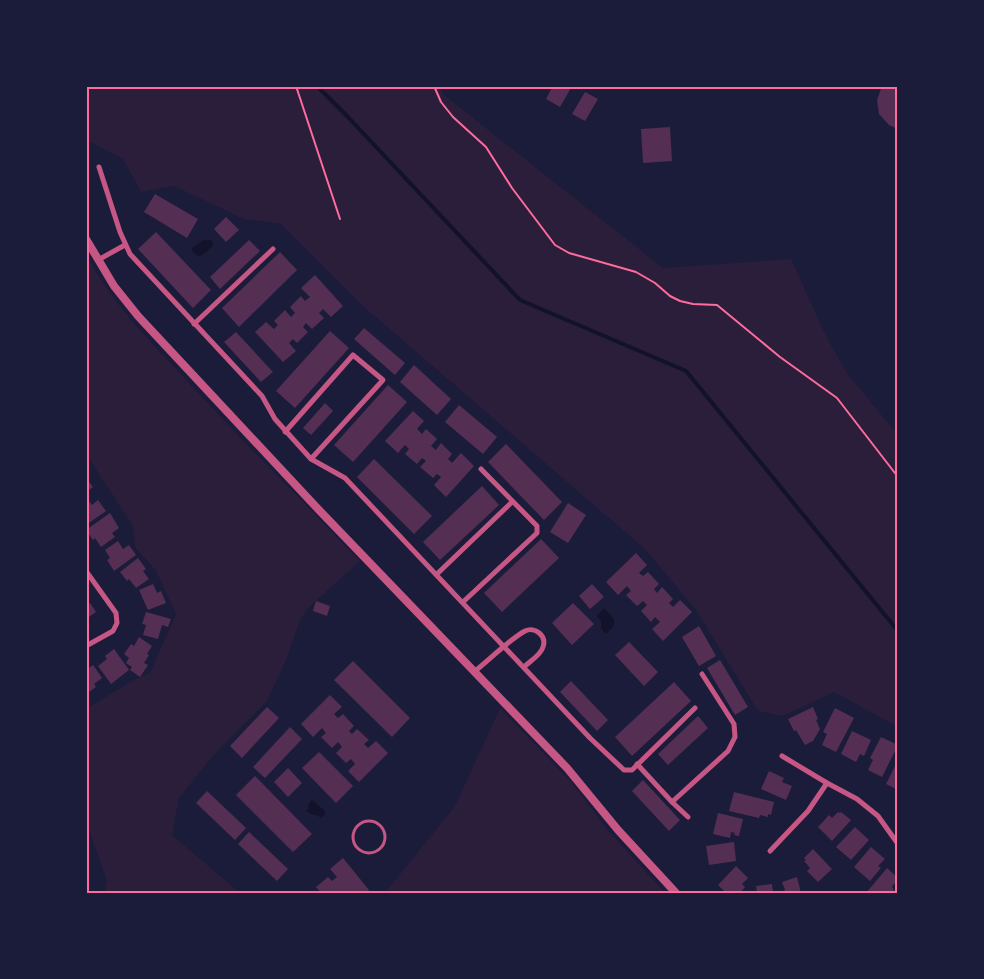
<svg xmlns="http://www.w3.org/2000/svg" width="984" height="979" viewBox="0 0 984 979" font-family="Poppins,sans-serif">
<rect width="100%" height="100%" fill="#1b1b3a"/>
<g fill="#2a1e3b">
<polygon points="86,86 439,86 444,95 663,268 791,259 827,338 847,373 898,435 898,727 834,692 783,716 758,711 696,610 645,549 363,306 281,224 244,219 174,186 141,192 123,159 88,141 86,142"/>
<path d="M 86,254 C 111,303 151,342 188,382 C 244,443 303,501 360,561 L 309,607 L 300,621 L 285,662 L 267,701 L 210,759 L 179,798 L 172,835 L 240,893 L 104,893 L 107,881 L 90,833 L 86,828 L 86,709 L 132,681 L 150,673 L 176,614 L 156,571 L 135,547 L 133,526 L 86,454 Z"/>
<polygon points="500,708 572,783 606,828 665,893 385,893 455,806"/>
</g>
<g fill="#12122b">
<polygon points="204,240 210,240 213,242 213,246 202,255 198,256 192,251 192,248"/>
<polygon points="604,608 614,619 614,626 606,634 601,628 601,621 597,616"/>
<polygon points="312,800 325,811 325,814 321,818 317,815 313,815 306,811 309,808 308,805"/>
</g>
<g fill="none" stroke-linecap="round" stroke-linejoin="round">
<polyline stroke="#12122b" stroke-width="4" points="317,86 347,116 520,300 686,371 898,631"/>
</g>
<g fill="#542f53">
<polygon points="553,86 572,86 560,107 546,99"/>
<polygon points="882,86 898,86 898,129 889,125 879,114 877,100"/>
<polygon points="585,92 598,99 585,121 572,114"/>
<polygon points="670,127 672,161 643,163 641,129"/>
<polygon points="155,194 198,219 187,238 144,212"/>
<polygon points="226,217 239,230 226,242 214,229"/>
<polygon points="156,232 211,290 193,308 138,249"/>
<polygon points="249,240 260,251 220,289 210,277"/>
<polygon points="280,252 297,270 239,327 222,308"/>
<polygon points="315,275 343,306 331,317 323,309 319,313 324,318 312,329 306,323 303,327 308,332 297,343 293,339 289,343 296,351 283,362 255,332 266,322 274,329 278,325 274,321 285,310 291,317 295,313 290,307 301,296 305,301 310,297 301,288"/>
<polygon points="364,328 405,363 395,375 354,339"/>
<polygon points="330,331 349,348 295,408 276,391"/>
<polygon points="236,332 273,372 261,382 224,342"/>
<polygon points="414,365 451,399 437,415 400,382"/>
<polygon points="388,385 407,402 353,462 334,445"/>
<polygon points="325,403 333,411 311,435 303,428"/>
<polygon points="459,405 497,437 483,454 445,422"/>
<polygon points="413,411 424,421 417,429 422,434 426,429 437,439 431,446 436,450 441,443 452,454 448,459 452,463 461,453 474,466 446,497 434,485 441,477 437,474 433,478 420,467 426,461 422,458 417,464 405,454 409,449 405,445 398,453 385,441"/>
<polygon points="506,444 562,502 544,520 488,462"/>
<polygon points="374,459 432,516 414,534 357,477"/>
<polygon points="86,478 93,487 86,492"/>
<polygon points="482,486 499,505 440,560 423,542"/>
<polygon points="86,497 92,505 98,500 106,511 86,525"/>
<polygon points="568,503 586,515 568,543 550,532"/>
<polygon points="110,513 119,528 112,533 115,537 101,547 95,538 93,540 86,530"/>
<polygon points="541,539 559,558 502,612 484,593"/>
<polygon points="118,541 123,549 129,545 136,555 114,571 107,560 110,558 105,550"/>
<polygon points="636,553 647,565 639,573 643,576 648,572 659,584 654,589 657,593 662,587 673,599 669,603 673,607 680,600 692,612 663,641 652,629 660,622 655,617 651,622 641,611 647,605 643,601 637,606 626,595 631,591 627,586 618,595 606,582"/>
<polygon points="138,558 146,569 143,571 149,579 136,588 129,579 127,581 120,572"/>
<polygon points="153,584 157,593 161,591 166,603 148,610 139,590"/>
<polygon points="592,584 604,597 590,609 579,596"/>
<polygon points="316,601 330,606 327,616 313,611"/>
<polygon points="86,602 87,604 90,603 96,612 86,619"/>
<polygon points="573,603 594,624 572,645 552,623"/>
<polygon points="146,612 171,619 168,627 162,625 158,639 143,635 146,625 142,624"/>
<polygon points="699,626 716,656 699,666 682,637"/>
<polygon points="139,637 152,646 147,654 149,655 144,663 148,665 140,677 130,670 132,667 126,663 129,658 124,654 131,644 134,646"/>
<polygon points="629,642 658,672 644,686 615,655"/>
<polygon points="114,649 129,670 111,684 98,666 107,659 105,656"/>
<polygon points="720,660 748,707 735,715 707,668"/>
<polygon points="353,661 410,718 392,737 334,680"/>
<polygon points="93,665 102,678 94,684 96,687 86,694 86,670"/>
<polygon points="571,681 608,720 597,731 560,692"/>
<polygon points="674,682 691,701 632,756 615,737"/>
<polygon points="330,695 342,707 334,714 338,718 343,714 354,726 349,731 352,734 357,729 369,740 364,744 368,748 376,741 388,753 359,782 348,771 355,764 351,759 346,763 336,753 342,747 338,742 332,748 321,737 326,733 322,728 313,737 301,724"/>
<polygon points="267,707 279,718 242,758 230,746"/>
<polygon points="813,707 818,719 816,720 820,729 813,741 805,745 796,730 794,731 788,719"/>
<polygon points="835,708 854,718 836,752 822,745 827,734 823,732"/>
<polygon points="698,716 708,728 668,765 658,754"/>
<polygon points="290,727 302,739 265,778 253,767"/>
<polygon points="852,731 871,740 864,756 860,754 856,762 841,754"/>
<polygon points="881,737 898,745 882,777 868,770 873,760 870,758"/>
<polygon points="319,752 353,786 336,803 302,768"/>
<polygon points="898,760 898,790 886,784"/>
<polygon points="288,768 302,783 288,797 274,782"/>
<polygon points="769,771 784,778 782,782 792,786 786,800 761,789"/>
<polygon points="255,776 312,834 293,852 236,795"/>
<polygon points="643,780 680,820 669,831 632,791"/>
<polygon points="207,791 246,828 235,840 196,803"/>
<polygon points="734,792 774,802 771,815 768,814 768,817 760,815 759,818 729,811"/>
<polygon points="838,812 840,813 841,812 851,820 832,841 818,827 829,815 832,818"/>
<polygon points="718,813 743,819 739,836 734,835 735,833 731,832 730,838 713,834"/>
<polygon points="855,827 869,840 851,860 836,847"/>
<polygon points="249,832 288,869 277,881 238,844"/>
<polygon points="734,842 736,861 709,865 706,846"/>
<rect x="86" y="846" width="3" height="12"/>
<polygon points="871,847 885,859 878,866 881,868 870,881 854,867"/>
<polygon points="813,849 832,869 818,882 807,871 810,868 804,861 806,860 804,858"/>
<polygon points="343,858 369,890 366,893 351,891 321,893 316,887 328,877 332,881 337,877 330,869"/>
<polygon points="736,866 748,878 742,884 745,887 740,893 726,893 718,885"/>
<polygon points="887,868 898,878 892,887 894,890 892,893 866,893"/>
<polygon points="797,877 801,893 778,893 785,890 782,882"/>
<polygon points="772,884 773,893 757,893 756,886"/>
</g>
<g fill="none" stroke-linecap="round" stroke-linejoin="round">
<g stroke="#ff6b9d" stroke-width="2">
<polyline points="296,86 340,219"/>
<polyline points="434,86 441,102 453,117 486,147 512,188 555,245 569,253 636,272 655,283 670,296 680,301 693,304 717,305 780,357 837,398 898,477"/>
</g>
<circle stroke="#c65784" stroke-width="3" cx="369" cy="837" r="16"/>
<g stroke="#c65784" stroke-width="5">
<polyline points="99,167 120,232 130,254 262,396 275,419 311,459 345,478 590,738 624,770 632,770 695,708"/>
<polyline points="98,260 125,245"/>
<polyline points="194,324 273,249"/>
<polyline points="285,432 353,355 383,380 311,459"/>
<polyline points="86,571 116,613 117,623 113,631 86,646"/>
<polyline points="437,574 512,502"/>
<polyline points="463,602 537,533 537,526 481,469"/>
<path d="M 475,671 C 489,660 510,639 525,631 C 535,626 547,636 543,647 C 541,655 530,661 524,667"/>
<polyline points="782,756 827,783 857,799 878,816 898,844"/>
<polyline points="637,764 672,802 728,751 735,737 734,724 702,674"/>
<polyline points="672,802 688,817"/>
<polyline points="770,851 808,811 827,783"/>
</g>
<polyline stroke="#c65784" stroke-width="8" points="86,239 114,286 138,316 318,509 567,768 618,830 676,893"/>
</g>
<rect width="984" height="979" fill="none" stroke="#1b1b3a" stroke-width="175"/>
<rect x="88" y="88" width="808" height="804" fill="none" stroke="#ff6b9d" stroke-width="2"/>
</svg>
